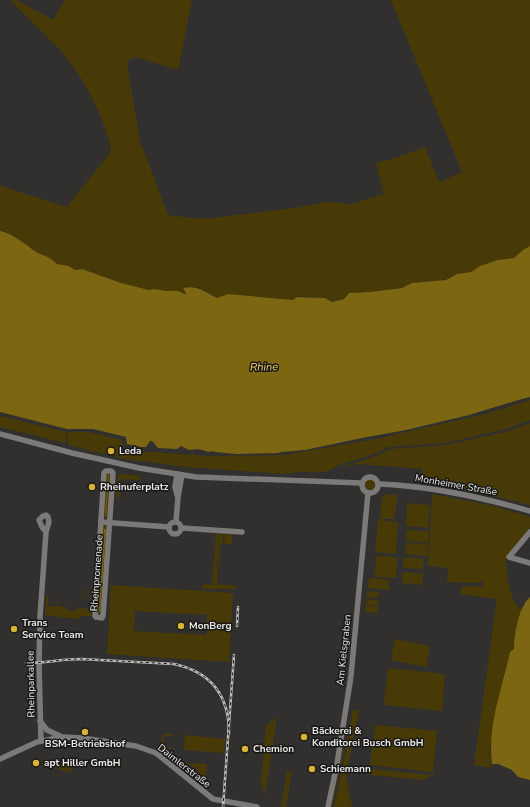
<svg xmlns="http://www.w3.org/2000/svg" width="530" height="807" viewBox="0 0 530 807" font-family="'Nunito Sans',sans-serif">
<rect width="100%" height="100%" fill="#31302e"/>
<g fill="#473a07" fill-rule="evenodd">
<path d="M 11,0 L 17,0 L 53,20 L 65,0 L 192,0 L 178,70 L 136,57 L 130,59 L 127,64 L 140,141 L 168,215 L 203,219 L 296,208 L 326,202 L 344,203 L 348,205 L 384,194 L 376,163 L 393,159 L 425,147 L 439,182 L 462,172 L 391,0 L 530,0 L 530,246 L 523,250 L 514,258 L 499,260 L 481,266 L 471,272 L 457,274 L 446,280 L 413,283 L 402,288 L 370,292 L 349,293 L 344,298 L 332,302 L 325,298 L 298,296 L 294,300 L 228,294 L 217,298 C 206,292 197,285 184,288 L 187,295 L 178,291 L 166,291 L 154,289 L 149,290 L 121,283 L 82,269 L 75,270 L 69,266 L 57,264 C 51,258 46,256 38,252 C 25,245 15,234 0,231 L 0,185 L 10,189 L 67,207 L 110,153 L 111,149 C 103,116 87,82 65,56 C 50,38 31,22 15,5 Z"/>
<path d="M 530,400 L 530,420 L 506,429 L 445,443 L 388,447 L 374,454 L 336,466 C 325,476 310,471 297,472 C 293,473 288,474 284,474 L 186,467 L 124,459 L 116,457 L 116,455 L 104,453 L 104,454 L 68,445 L 67,432 L 89,432 L 122,440 L 123,450 L 209,456 L 285,455 L 380,438 L 489,413 Z"/>
<polygon points="0,416 66,432 66,443 0,427"/>
<polygon points="530,423 530,505 441,483 424,482 422,469 359,464 342,467 379,455 390,449 446,445 509,431"/>
<polygon points="106,473 111,473 108,518 103,518"/>
<polygon points="118,474 136,475 142,477 140,478 140,480 121,479 120,497 116,498"/>
<circle cx="370" cy="485" r="5.5"/>
<polygon points="386,494 398,495 394,519 380,519 382,498"/>
<polygon points="432,494 494,506 530,517 530,527 506,558 507,576 511,593 515,603 522,609 518,623 514,649 510,652 490,749 491,768 474,765 497,599 460,594 461,586 483,587 484,581 476,583 447,582 448,568 428,566"/>
<polygon points="407,503 430,505 428,528 406,526"/>
<polygon points="378,520 398,522 396,554 375,552"/>
<polygon points="103,526 107,526 102,614 100,614 105,529 98,612"/>
<polygon points="407,530 429,531 428,543 406,541"/>
<polygon points="216,533 219,533 216,567 218,568 217,584 235,586 237,587 235,589 202,589 203,584 212,585"/>
<polygon points="219,533 223,533 223,544 220,544 219,566 217,566"/>
<polygon points="225,534 231,534 232,536 232,544 224,544"/>
<polygon points="406,543 428,544 427,556 405,554"/>
<polygon points="376,556 397,557 396,578 375,577"/>
<polygon points="404,557 424,559 423,569 403,568"/>
<polygon points="407,572 423,574 422,585 402,583 402,573"/>
<polygon points="369,578 389,580 389,590 368,588"/>
<path d="M 111,585 L 233,593 L 229,662 L 107,654 ZM 135,611 L 207,615 L 206,635 L 134,631 Z"/>
<polygon points="85,591 94,592 91,593 91,599 94,600 91,600 90,606 93,606 90,607 90,613 93,614 93,616 80,616 79,619 45,615 46,596 51,597 48,598 48,606 57,607 58,604 55,604 55,601 57,602 59,606 67,607 67,610 75,611 77,608 90,609 91,593 84,592 83,599 82,599 83,592"/>
<polygon points="367,591 379,592 378,598 367,597"/>
<polygon points="367,599 378,600 378,606 366,605"/>
<polygon points="366,606 378,607 377,613 365,612"/>
<polygon points="395,639 430,646 426,667 391,660"/>
<polygon points="388,668 445,674 442,711 384,705"/>
<polygon points="353,709 359,711 346,775 352,807 334,807 343,767"/>
<polygon points="277,717 265,796 261,782 266,726"/>
<polygon points="349,720 341,765 332,807 331,807"/>
<polygon points="375,725 437,731 433,772 370,765"/>
<polygon points="162,734 173,734 172,736 164,736 163,747 172,748 172,749 165,749 164,753 167,753 167,756 158,750 158,747 161,747"/>
<polygon points="185,735 225,739 224,753 184,750"/>
<polygon points="57,763 72,765 71,772 59,770 56,764"/>
<polygon points="183,763 207,764 206,783 199,777 201,774 189,764 187,767"/>
<polygon points="374,769 431,775 431,776 423,780 370,775 369,772"/>
<polygon points="287,771 292,772 286,807 281,807"/>
</g>
<g fill="#7d6611">
<path d="M 0,231 C 15,234 25,245 38,253 C 46,256 51,258 57,264 L 69,266 L 75,270 L 82,269 L 121,283 L 149,290 L 154,289 L 166,291 L 178,291 L 187,295 L 183,288 C 197,285 205,292 217,298 L 228,294 L 293,300 L 297,297 L 325,298 L 332,302 L 344,299 L 349,293 L 370,292 L 402,288 L 412,283 L 446,280 L 457,274 L 471,272 L 480,266 L 498,260 L 514,258 L 523,250 L 530,246 L 530,397 L 522,399 L 469,415 L 406,430 L 362,438 L 305,450 L 281,452 L 278,453 L 237,454 L 215,452 L 213,451 L 209,452 L 198,449 L 189,450 L 181,446 L 177,449 L 158,448 L 152,441 L 150,441 L 146,447 L 141,447 L 127,444 L 126,437 L 93,429 L 67,429 L 0,412 Z"/>
<polygon points="108,475 109,475 106,516 105,516"/>
<polygon points="104,529 106,529 100,612 98,612"/>
<path d="M 530,597 L 530,780 L 518,777 L 512,770 L 498,764 L 492,764 C 487,726 502,689 510,652 L 514,649 C 514,635 519,606 530,597 Z"/>
</g>
<g fill="none" stroke-linecap="round" stroke-linejoin="round">
<g stroke="#7b7a79" stroke-width="5.5">
<polyline points="0,434 72,453 139,468 196,477 362,483"/>
<polygon points="106,471 111,471 113,473 103,616 102,618 96,617 95,616 104,473"/>
<polyline points="177,474 175,487 177,495"/>
<circle cx="370" cy="485" r="8"/>
<path d="M 379,484 C 431,486 480,497 530,511"/>
<polyline points="176,521 178,497 182,475"/>
<circle cx="175" cy="528" r="6"/>
<polyline points="101,522 169,527"/>
<polyline points="182,528 242,532"/>
<polyline points="530,532 509,557 530,563"/>
<polyline points="40,721 47,730 60,736"/>
<polyline points="41,741 39,663 40,617 46,532 49,522 48,517 46,515 43,516 39,520 42,527 46,532"/>
<polyline points="0,759 37,742 62,737 82,738 136,746 156,753 213,799 257,807"/>
<polyline points="328,807 337,764 351,676 368,493"/>
</g>
<defs>
<g id="rail">
<polyline points="237,626 238,607"/>
<path d="M 26,663 C 45,663 63,659 81,659 L 174,664 C 211,672 229,695 229,733"/>
<polyline points="223,807 234,655"/>
</g>
</defs>
<use href="#rail" stroke="#bcbcba" stroke-width="2.5"/>
<use href="#rail" stroke="#191817" stroke-width="1" stroke-dasharray="3" stroke-linecap="butt"/>
</g>
<g fill="#d7b434" stroke="#191817" stroke-width="1.5">
<circle cx="111" cy="451" r="4"/>
<circle cx="92" cy="487" r="4"/>
<circle cx="181" cy="626" r="4"/>
<circle cx="14" cy="629" r="4"/>
<circle cx="85" cy="732" r="4"/>
<circle cx="304" cy="737" r="4"/>
<circle cx="245" cy="749" r="4"/>
<circle cx="36" cy="763" r="4"/>
<circle cx="312" cy="769" r="4"/>
</g>
<g text-anchor="middle" dominant-baseline="central" stroke-width="3" stroke-linejoin="round" paint-order="stroke">
<g font-size="10" font-weight="bold" fill="#e8e8e6" stroke="#191817" text-anchor="start">
<text x="119" y="451">Leda</text>
<text x="100" y="487">Rheinuferplatz</text>
<text x="22" y="623">Trans<tspan x="22" dy="12">Service Team</tspan></text>
<text x="189" y="626">MonBerg</text>
<text x="312" y="731">Bäckerei &amp;<tspan x="312" dy="12">Konditorei Busch GmbH</tspan></text>
<text x="85" y="744" text-anchor="middle">BSM-Betriebshof</text>
<text x="253" y="749">Chemion</text>
<text x="44" y="763">apt Hiller GmbH</text>
<text x="320" y="769">Schiemann</text>
</g>
<g font-size="10" fill="#e8e8e6" stroke="#191817">
<text transform="translate(456 485) rotate(10)">Monheimer Straße</text>
<text transform="translate(97 573) rotate(-86)">Rheinpromenade</text>
<text transform="translate(344 650) rotate(-84)">Am Kielsgraben</text>
<text transform="translate(31 684) rotate(-91)">Rheinparkallee</text>
<text transform="translate(184 766) rotate(38)">Daimlerstraße</text>
</g>
<g font-size="11" font-style="italic" fill="#f7d76d" stroke="#191817">
<text transform="translate(264 367) rotate(-1)">Rhine</text>
</g>
</g>
</svg>
